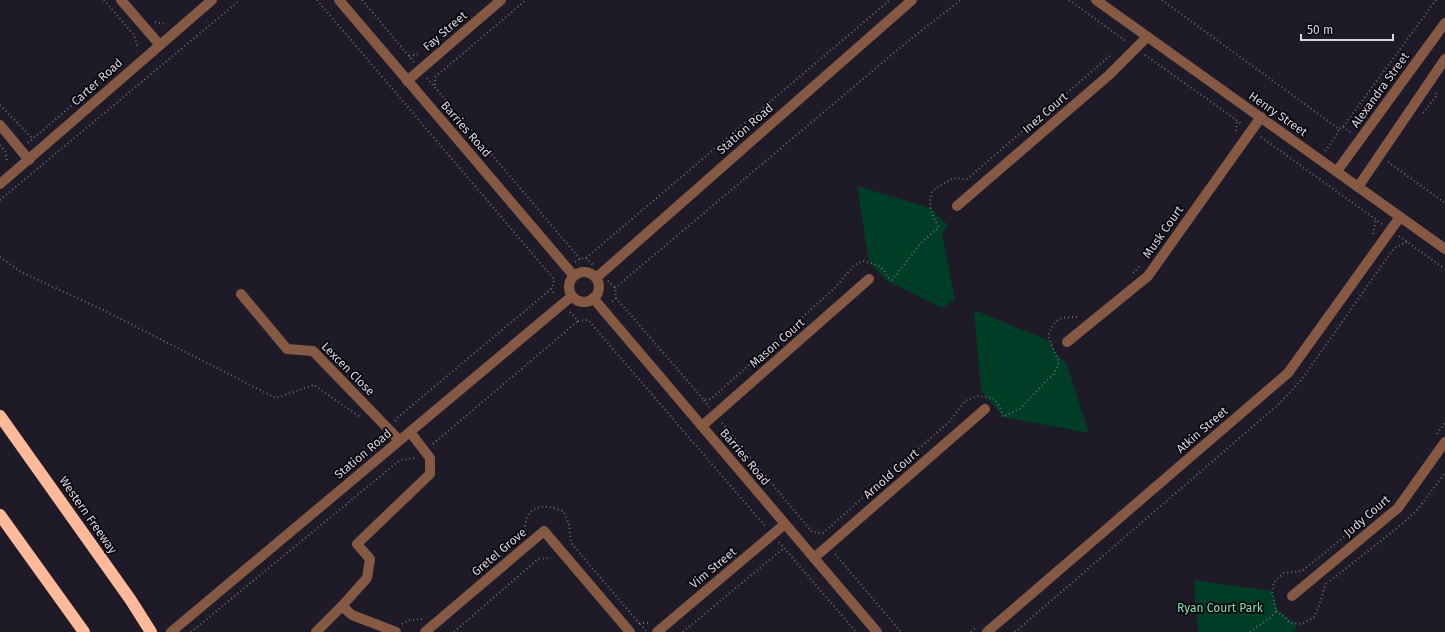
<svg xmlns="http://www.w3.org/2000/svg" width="1445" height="632" viewBox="0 0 1445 632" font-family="'Fira Sans',sans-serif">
<rect width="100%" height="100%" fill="#1f1a28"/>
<g fill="#003d26">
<polygon points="857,186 930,208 948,225 942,234 955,299 942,308 886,280 869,262"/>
<polygon points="974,310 1050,341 1055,353 1066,362 1089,433 1003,417 981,390"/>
<path d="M 1194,580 L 1272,591 C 1276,611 1280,614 1296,623 L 1295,632 L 1198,632 Z"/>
</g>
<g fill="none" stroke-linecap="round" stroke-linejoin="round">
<g stroke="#6c6874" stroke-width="2" stroke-dasharray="1 3" stroke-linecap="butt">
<polyline points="104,0 134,35 138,48"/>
<polyline points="317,0 553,278 554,283 551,289 555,295"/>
<polyline points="362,0 414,62"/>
<polyline points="1069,0 1127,42"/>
<polyline points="1162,0 1339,129 1343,127 1436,0"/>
<polyline points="155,22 166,24"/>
<polyline points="1145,55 1242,124"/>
<polyline points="409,56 420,54"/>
<polyline points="427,78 580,259"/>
<polyline points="435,85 435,77 526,0"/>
<polyline points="0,105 33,139"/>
<polyline points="1423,113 1437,95 1436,92"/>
<polyline points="1343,127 1352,133"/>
<polyline points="1236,131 1237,120"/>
<polyline points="1261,137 1382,224"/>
<polyline points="28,143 115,68"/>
<polyline points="0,145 5,151 7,161"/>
<polyline points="1325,151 1334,139 1339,129"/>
<polyline points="1388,162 1445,203"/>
<polyline points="0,200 240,0"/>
<polyline points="1373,234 1376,220"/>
<polyline points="1399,236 1445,269"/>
<polyline points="0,257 21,272 103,310 276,398 314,385 360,417"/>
<polyline points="586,258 890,0"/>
<polyline points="575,262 580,259 586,258 594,266"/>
<polyline points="1133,273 1141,265"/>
<polyline points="608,281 615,288 616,298 610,303"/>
<polyline points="615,288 908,41 961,0"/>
<path d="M 616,298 L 704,400 L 711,399 L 836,287 L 854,265 L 863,261 L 877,265 L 884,270 L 887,277 L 892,280 L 921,243 L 939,227 C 931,214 928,207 932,191 L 953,178 L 967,179 L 1111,55"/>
<polyline points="570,312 578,321 588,320 766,527"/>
<polyline points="704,400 709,407"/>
<polyline points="395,421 397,418 551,289"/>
<path d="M 722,423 L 812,532 L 823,533 L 950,421 L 965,401 L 978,396 L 993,398 L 1000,407 L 1003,417 L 1021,408 L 1046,381 L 1054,374 L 1059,362 L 1048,336 C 1056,317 1060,317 1079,317"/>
<polyline points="1437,434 1445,423"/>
<polyline points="433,444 578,321"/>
<path d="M 523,534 C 525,529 525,523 527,518 C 534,502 552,506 564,512 L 569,524 L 571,543 L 639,623 L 650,623"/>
<polyline points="779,542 856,632"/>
<polyline points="835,554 901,632"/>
<polyline points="1330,581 1401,525 1418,509 1445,473"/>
<polyline points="1276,611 1284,616 1290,623 1302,624 1314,617 1319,606 1326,583"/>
<polyline points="402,624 410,620 423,619"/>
<polyline points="640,624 646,631"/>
<polyline points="191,632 400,460 416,458"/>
<polyline points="454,632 538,559 551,558"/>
<polyline points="683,632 784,548"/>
<polyline points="971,632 977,627"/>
<polyline points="1015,632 1280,403 1302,379 1394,248 1407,242"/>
<polyline points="1250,632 1270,618 1276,611 1272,591 1274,582 1284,573 1302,571 1356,527"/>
</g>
<g stroke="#855944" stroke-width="10">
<polyline points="121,0 159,44"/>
<polyline points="339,0 574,276"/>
<polyline points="1096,0 1445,249"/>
<polyline points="407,81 501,0"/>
<polyline points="0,125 29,160"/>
<polyline points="1337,171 1445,23"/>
<polyline points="0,184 212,0"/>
<polyline points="1358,187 1445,59"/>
<polyline points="957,206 1109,75 1147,37"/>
<circle cx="584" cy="287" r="15"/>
<polyline points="596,278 912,0"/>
<polyline points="241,294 287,349 313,351 399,440"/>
<polyline points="593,298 877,632"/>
<polyline points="1067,342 1148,276 1261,117"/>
<polyline points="702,426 869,279"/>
<polyline points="814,558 985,409"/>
<polyline points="1292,596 1398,508 1445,442"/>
<polyline points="342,606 352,615 396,632"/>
<polyline points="171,632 572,296"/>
<polyline points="316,632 342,606 367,578 370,559 357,544 430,474 430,458 410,432"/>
<polyline points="425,632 544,531 630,632"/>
<polyline points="657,632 785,524"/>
<polyline points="987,632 1288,373 1400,217"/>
</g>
<g stroke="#fdb99a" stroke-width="12">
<polyline points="0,416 130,599 151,632"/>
<polyline points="0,515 84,632"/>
</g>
</g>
<g text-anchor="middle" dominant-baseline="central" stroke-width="3.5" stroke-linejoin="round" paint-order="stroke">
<g font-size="12" fill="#dad6e0" stroke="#08060c">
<text transform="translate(445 31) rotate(-41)">Fay Street</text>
<text transform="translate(97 82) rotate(-42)">Carter Road</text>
<text transform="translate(1380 90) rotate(-54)">Alexandra Street</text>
<text transform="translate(1045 113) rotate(-41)">Inez Court</text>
<text transform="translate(1278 114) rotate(35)">Henry Street</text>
<text transform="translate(466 129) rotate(49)">Barries Road</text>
<text transform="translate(745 129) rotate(-41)">Station Road</text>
<text transform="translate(1163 232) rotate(-55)">Musk Court</text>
<text transform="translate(777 343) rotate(-41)">Mason Court</text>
<text transform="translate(348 369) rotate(45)">Lexcen Close</text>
<text transform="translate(1202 430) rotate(-41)">Atkin Street</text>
<text transform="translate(363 454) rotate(-40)">Station Road</text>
<text transform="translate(745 457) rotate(50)">Barries Road</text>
<text transform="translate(891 474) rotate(-41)">Arnold Court</text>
<text transform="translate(88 515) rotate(55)">Western Freeway</text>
<text transform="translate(1367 516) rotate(-41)">Judy Court</text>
<text transform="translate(499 552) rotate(-40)">Gretel Grove</text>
<text transform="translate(713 568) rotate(-40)">Vim Street</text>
</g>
<g font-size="12" fill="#7de3b0" stroke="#08060c">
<text x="1220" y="608">Ryan Court Park</text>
</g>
</g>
<path d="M1301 34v6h92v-6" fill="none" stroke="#dad6e0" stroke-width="2"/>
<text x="1307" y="34" font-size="12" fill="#dad6e0" stroke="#08060c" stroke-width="3" paint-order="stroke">50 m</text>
</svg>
